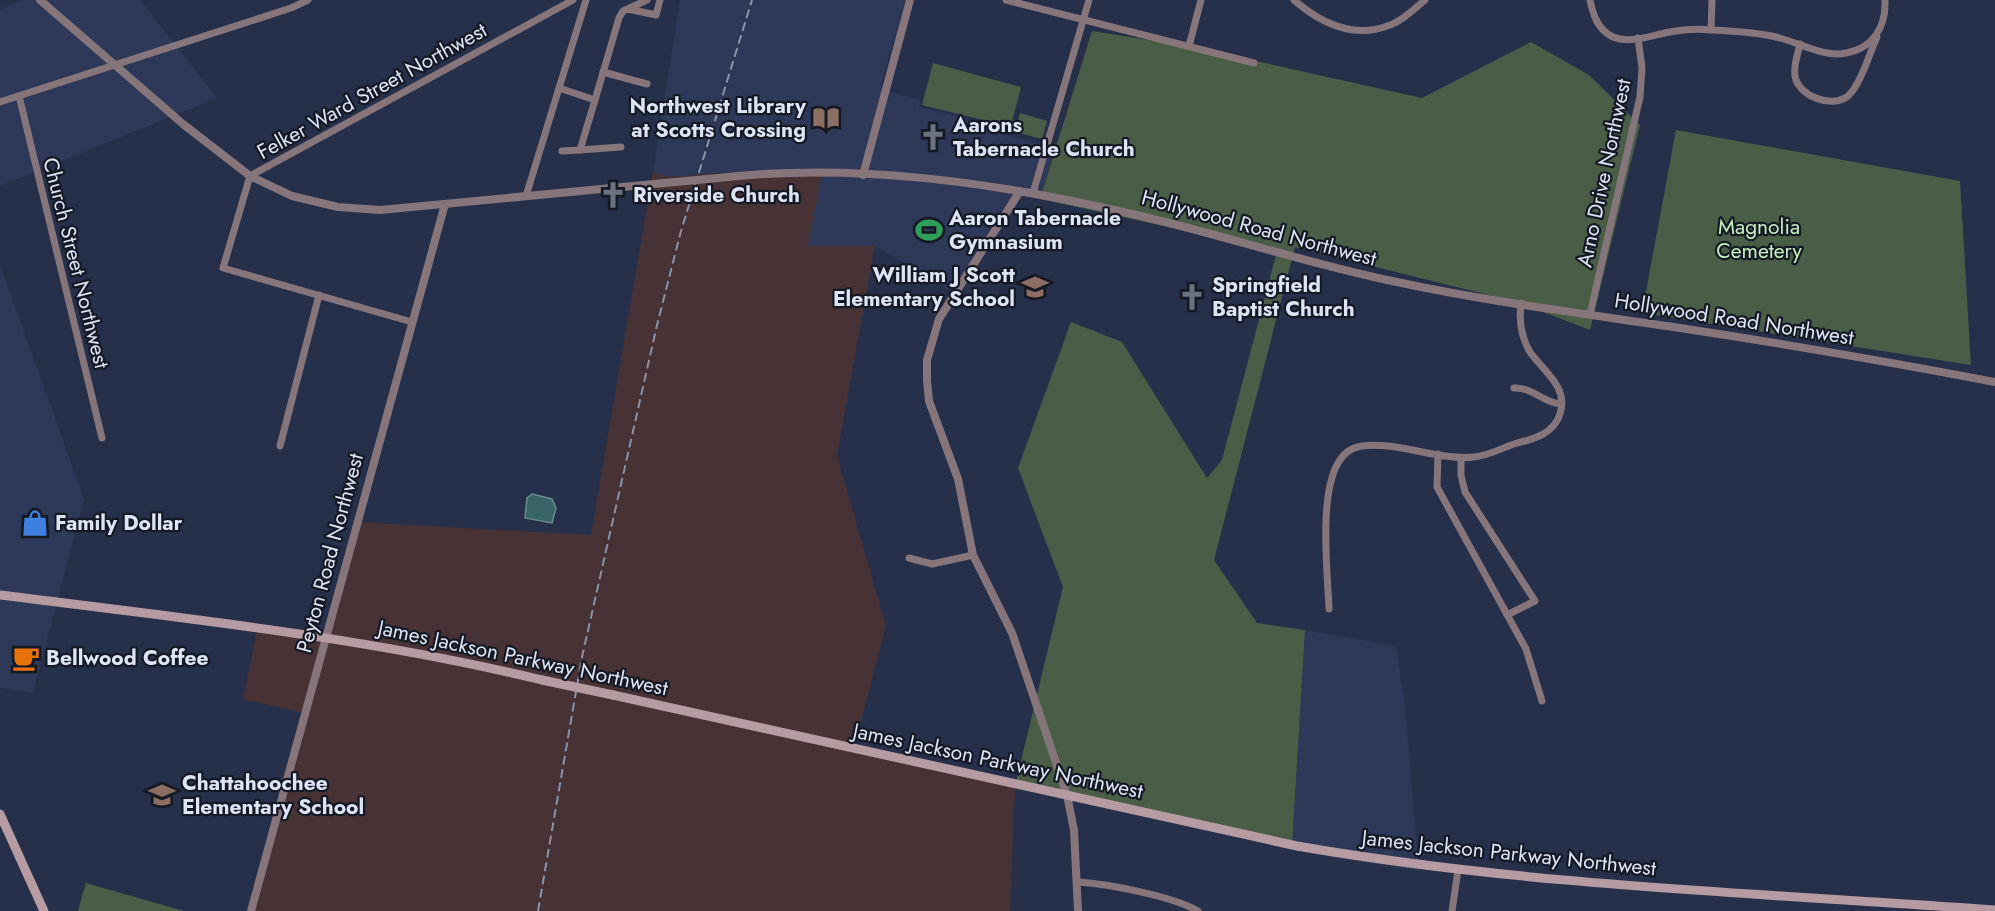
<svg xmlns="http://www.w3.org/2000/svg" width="1995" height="911" viewBox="0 0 1995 911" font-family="Jost,sans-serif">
<rect width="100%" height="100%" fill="#27304a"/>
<g fill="#2e3858">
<polygon points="23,0 140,0 217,98 0,186 0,10"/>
<polygon points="680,0 905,0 880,89 920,100 919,107 983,123 996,132 1055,148 1040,199 1023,195 956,294 875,246 807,246 732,172 668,177 653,172"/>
<polygon points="0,265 84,499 33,693 0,688"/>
<polygon points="1305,630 1396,646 1405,705 1419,871 1333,857 1292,846"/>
</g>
<polygon fill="#473335" points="653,172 669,177 732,172 822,173 808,246 875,246 837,456 886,626 854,748 1015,786 1010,911 249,911 304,713 243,699 258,626 328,631 357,522 591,535"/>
<g fill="#4a5e47">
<polygon points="1092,31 1193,47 1422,98 1531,42 1589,75 1640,125 1590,330 1517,302 1295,247 1214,560 1257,623 1305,630 1292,846 1015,786 1063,587 1018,468 1071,322 1122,342 1207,478 1222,460 1276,255 1219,238 1040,199"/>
<polygon points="933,63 1021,87 1009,133 998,130 983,120 922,105"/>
<polygon points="1020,113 1047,121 1042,139 1016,132"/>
<polygon points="1676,130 1960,181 1971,365 1642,313"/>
<polygon points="86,883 184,911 78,911"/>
</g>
<polygon fill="#396465" stroke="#6a8a90" stroke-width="1.5" points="532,494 552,499 556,508 552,523 525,518 527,498"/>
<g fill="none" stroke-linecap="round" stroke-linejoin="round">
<g stroke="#86757a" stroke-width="7">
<polyline points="1006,0 1254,63"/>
<path d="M 1294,0 C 1319,22 1353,39 1387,26 C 1401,22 1414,9 1425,0"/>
<path d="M 1590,0 C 1593,15 1598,30 1613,37 C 1632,45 1657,33 1676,31 C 1688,29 1701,29 1712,30 C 1734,31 1755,32 1776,37 C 1798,42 1824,58 1846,53 C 1874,48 1886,26 1885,0"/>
<polyline points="628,9 656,15 660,0"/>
<polyline points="1711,30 1712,0"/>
<path d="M 1800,44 C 1798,54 1793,66 1795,76 C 1798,96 1832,109 1848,96 C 1860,86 1870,52 1877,37"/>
<polyline points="1189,46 1201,0"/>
<polyline points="603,72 647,84"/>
<polyline points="559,88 595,100 580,150 562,151"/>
<polyline points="19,96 102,438"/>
<polyline points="595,100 619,18 623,11 647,0"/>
<polyline points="0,102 291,8 308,0"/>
<polyline points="580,150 621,147"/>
<polyline points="1033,193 1089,0"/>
<polyline points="526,196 586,0"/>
<polyline points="1590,314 1640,97 1642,68 1638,38"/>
<polyline points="412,322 223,268 250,176 573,0"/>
<path d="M 1514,388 C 1533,387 1543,403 1561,404"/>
<polyline points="280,446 319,295"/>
<polyline points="1438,454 1437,487 1526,649 1542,701"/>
<polyline points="1461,458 1461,475 1465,492 1535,601 1507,615"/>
<polyline points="909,558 932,564 973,555"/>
<path d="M 1329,609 C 1328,574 1314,467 1352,449 C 1362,444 1378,445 1388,446 C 1417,449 1446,460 1474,457 C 1488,456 1504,447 1517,443 C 1535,439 1554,433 1560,414 C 1569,387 1543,371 1530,352 C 1521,337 1519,319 1521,303"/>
<path d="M 1078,882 C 1108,884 1172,896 1198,911"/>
<polyline points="1452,911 1458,870"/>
</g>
<g stroke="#86757a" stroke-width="8">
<polyline points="40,0 183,124 250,176 292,196 338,207 380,210 633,186"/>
<polyline points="863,175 910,0"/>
<path d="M 718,178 C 855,162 999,183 1132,214 C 1221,234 1308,264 1397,282 C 1490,302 1586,314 1680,328 C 1786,344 1890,362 1995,382"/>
<polyline points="1020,191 939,319 927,360 927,381 929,401 958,479 973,555 1012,633 1067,795 1074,830 1078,911"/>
<polyline points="251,911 445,204"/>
</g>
<g stroke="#b69ba2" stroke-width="9">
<path d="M 0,595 C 182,618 364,637 542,680"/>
<path d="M 613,695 L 1297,846 C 1527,886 1762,893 1995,910"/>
<polyline points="0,814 44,911"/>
</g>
<polyline stroke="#8a92a7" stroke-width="2" stroke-dasharray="9 4.5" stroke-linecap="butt" points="538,911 582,657 657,325 681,231 752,0"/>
<polyline stroke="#86757a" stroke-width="8" points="633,186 718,178"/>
<polyline stroke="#b69ba2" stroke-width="9" points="542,680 613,695"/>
</g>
<defs>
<symbol id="library-bare" viewBox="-9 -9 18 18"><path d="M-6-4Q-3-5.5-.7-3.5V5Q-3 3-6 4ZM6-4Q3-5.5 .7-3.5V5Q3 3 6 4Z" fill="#8d6e63" stroke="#151924" stroke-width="2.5" paint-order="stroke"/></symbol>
<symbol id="church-bare" viewBox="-9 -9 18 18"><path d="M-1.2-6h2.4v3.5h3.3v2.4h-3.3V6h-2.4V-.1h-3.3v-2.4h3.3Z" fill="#6b7280" stroke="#151924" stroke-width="2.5" paint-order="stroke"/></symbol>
<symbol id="stadium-bare" viewBox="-9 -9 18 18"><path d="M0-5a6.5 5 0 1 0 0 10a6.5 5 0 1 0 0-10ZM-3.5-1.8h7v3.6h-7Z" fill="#2e9e5b" stroke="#151924" stroke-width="2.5" paint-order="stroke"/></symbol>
<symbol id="school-bare" viewBox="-9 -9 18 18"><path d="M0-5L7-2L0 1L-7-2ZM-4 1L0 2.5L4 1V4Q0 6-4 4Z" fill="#8d6e63" stroke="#151924" stroke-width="2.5" paint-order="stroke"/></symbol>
<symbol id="shop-bare" viewBox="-9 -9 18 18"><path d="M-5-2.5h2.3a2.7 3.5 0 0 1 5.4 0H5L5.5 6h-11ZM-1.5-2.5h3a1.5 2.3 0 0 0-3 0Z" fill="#3f7fe0" stroke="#151924" stroke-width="2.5" paint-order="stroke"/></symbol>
<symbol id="cafe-bare" viewBox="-9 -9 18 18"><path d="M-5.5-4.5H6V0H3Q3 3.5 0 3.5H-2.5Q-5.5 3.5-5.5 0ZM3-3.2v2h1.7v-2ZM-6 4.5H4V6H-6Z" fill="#e8710a" stroke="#151924" stroke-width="2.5" paint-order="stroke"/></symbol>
</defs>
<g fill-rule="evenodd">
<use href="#library-bare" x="807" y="99" width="38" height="38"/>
<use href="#church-bare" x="914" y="118" width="38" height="38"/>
<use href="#church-bare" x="594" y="176" width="38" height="38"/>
<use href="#stadium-bare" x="910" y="211" width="38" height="38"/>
<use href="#school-bare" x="1016" y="268" width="38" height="38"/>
<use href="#church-bare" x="1173" y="278" width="38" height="38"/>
<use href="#shop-bare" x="16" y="504" width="38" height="38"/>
<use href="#cafe-bare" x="7" y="639" width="38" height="38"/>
<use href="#school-bare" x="143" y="776" width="38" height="38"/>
</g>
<g text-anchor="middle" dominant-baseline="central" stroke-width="4.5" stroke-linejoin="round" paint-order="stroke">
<g font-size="21" fill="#dde4f5" stroke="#151924">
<text transform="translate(372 91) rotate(-29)">Felker Ward Street Northwest</text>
<text transform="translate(1604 173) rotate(-78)">Arno Drive Northwest</text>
<text transform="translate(1259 228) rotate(15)">Hollywood Road Northwest</text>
<text transform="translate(76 263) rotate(76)">Church Street Northwest</text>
<text transform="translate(1734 319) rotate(9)">Hollywood Road Northwest</text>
<text transform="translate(330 553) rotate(-75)">Peyton Road Northwest</text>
<text transform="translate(523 658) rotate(12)">James Jackson Parkway Northwest</text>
<text transform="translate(998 761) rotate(12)">James Jackson Parkway Northwest</text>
<text transform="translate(1509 853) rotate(6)">James Jackson Parkway Northwest</text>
</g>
<g font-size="21" font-weight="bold" fill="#dde4f5" stroke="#151924" text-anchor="start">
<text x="806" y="106" text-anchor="end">Northwest Library<tspan x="806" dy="24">at Scotts Crossing</tspan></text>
<text x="953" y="125">Aarons<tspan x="953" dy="24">Tabernacle Church</tspan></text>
<text x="633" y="195">Riverside Church</text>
<text x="949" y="218">Aaron Tabernacle<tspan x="949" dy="24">Gymnasium</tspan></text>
<text x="1015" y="275" text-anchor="end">William J Scott<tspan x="1015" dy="24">Elementary School</tspan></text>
<text x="1212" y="285">Springfield<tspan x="1212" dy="24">Baptist Church</tspan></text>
<text x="55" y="523">Family Dollar</text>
<text x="46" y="658">Bellwood Coffee</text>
<text x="182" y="783">Chattahoochee<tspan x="182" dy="24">Elementary School</tspan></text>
</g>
<g font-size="21" fill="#c5efbf" stroke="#151924">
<text x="1759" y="227">Magnolia<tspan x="1759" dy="24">Cemetery</tspan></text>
</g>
</g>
</svg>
